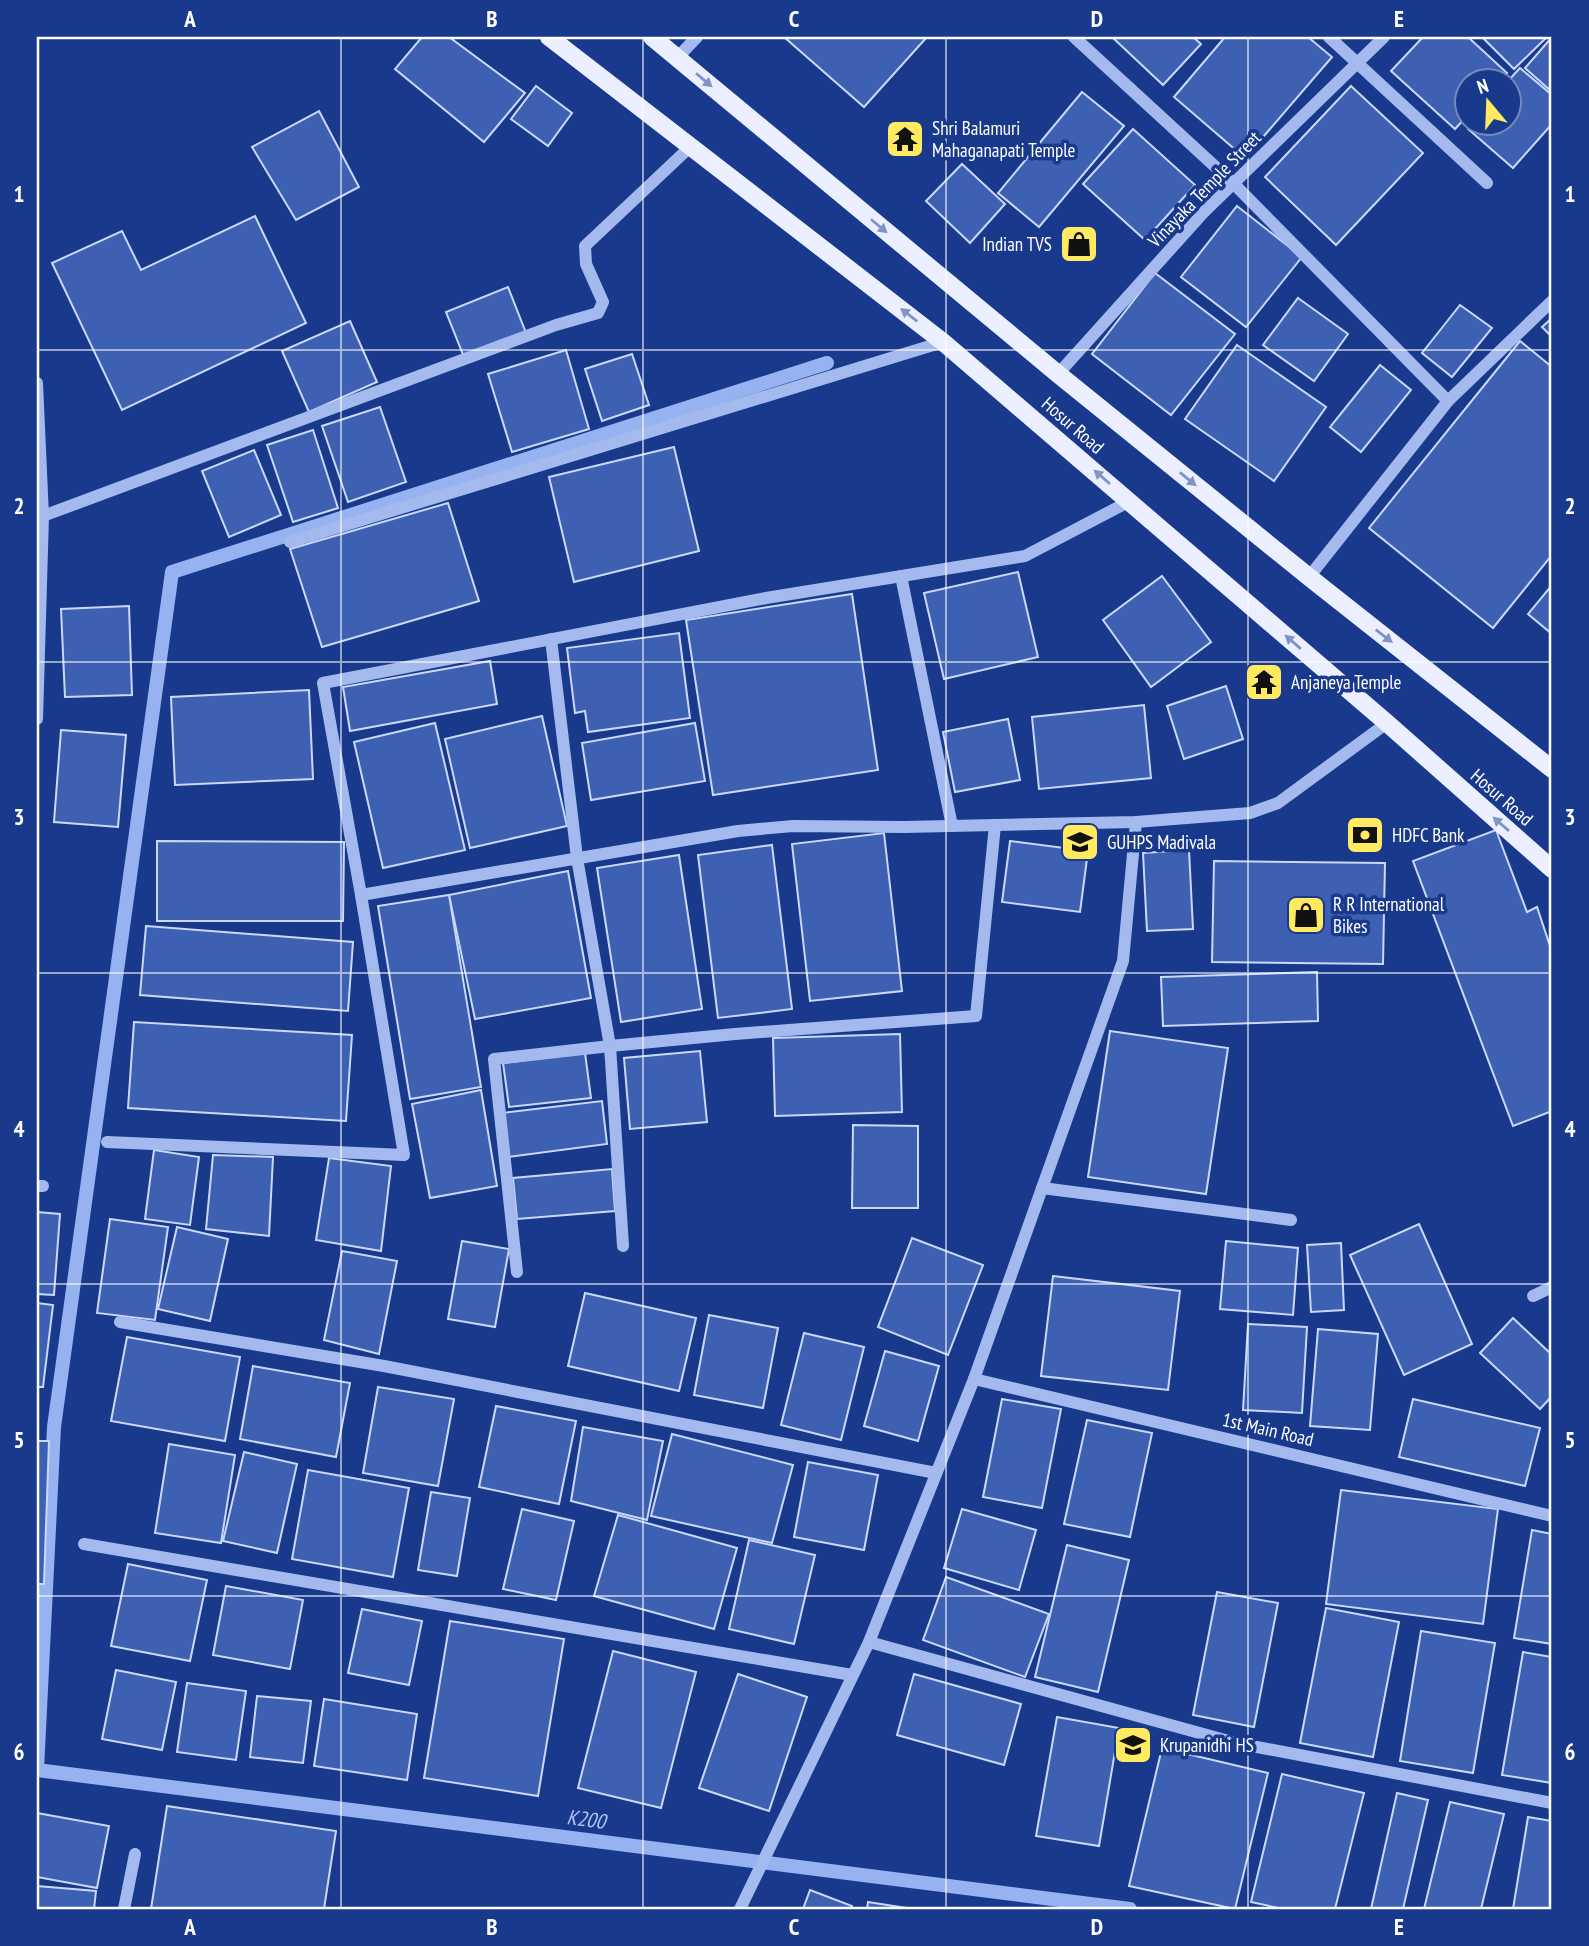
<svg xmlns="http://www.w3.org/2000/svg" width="1589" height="1946" viewBox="0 0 1589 1946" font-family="'PT Sans Narrow',sans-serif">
<rect width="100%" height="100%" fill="#19398c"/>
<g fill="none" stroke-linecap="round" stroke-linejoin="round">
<polyline stroke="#97b2f0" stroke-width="14" points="827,363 172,572 54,1427 37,1770 1130,1909"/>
</g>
<g fill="#3e60b2" stroke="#cad8fa" stroke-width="2">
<polygon points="422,37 449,37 525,93 484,142 395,69"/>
<polygon points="784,37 927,37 864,107"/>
<polygon points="1112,37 1193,37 1201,44 1163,85"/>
<polygon points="1225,37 1308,37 1332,57 1245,158 1174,97"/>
<polygon points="1423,37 1468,37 1507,73 1500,80 1466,80 1466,117 1455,129 1391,71"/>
<polygon points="1482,37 1547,37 1514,69"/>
<polygon points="1552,37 1552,92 1525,68"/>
<polygon points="1520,68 1552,95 1552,124 1513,168 1468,129 1474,122 1508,122 1508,81"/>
<polygon points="536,86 572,113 548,146 511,119"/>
<polygon points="1351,86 1423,153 1336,245 1265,177"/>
<polygon points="1082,92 1124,126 1039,227 998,193"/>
<polygon points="319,111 359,187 296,220 252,147"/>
<polygon points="1133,129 1195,185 1145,240 1083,184"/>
<polygon points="962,164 1005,204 970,243 926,201"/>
<polygon points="1237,206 1302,257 1246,327 1181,277"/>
<polygon points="255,216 306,323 122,410 52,263 122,231 141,270"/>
<polygon points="1155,273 1235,334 1171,415 1092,354"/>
<polygon points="508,287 526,333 464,357 446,312"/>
<polygon points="1298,298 1348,334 1314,381 1263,345"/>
<polygon points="1460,305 1492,328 1452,377 1422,353"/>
<polygon points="1552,318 1552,337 1542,327"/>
<polygon points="350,321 377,382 309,412 282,351"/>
<polygon points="1520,341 1552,367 1552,555 1493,628 1369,528"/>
<polygon points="1237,345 1326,407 1274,481 1185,419"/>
<polygon points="566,350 589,429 512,452 488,374"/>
<polygon points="632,354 649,405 602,421 585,369"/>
<polygon points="1380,365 1411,390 1361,452 1330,427"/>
<polygon points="380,407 406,482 348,502 322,426"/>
<polygon points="313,430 338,508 293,522 267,445"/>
<polygon points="674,447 699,551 574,582 549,477"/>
<polygon points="254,450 281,515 229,537 202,471"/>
<polygon points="448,503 479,601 322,647 290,549"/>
<polygon points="1018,572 1038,657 944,679 924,593"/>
<polygon points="1162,576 1211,642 1151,687 1103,620"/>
<polygon points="1552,585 1552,634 1528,614"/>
<polygon points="852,594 878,770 713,795 686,620"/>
<polygon points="129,606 132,695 65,697 61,609"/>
<polygon points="679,633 690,718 588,732 585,711 575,713 567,648"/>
<polygon points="490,661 497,704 350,731 343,687"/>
<polygon points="1226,686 1243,739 1184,759 1167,706"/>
<polygon points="309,690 313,779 175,785 171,697"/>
<polygon points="1144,705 1151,778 1039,789 1032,717"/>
<polygon points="542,716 567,826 470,848 445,739"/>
<polygon points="1008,719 1020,780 955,792 943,732"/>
<polygon points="435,723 465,850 383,868 354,742"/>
<polygon points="695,723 705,781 591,800 582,743"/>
<polygon points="61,730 126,735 118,827 54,822"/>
<polygon points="1496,830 1527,912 1537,907 1552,952 1552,1111 1513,1126 1413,861"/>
<polygon points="884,833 902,991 810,1001 792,844"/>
<polygon points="157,841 344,842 343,921 157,921"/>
<polygon points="1010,841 1088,851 1080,912 1002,902"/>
<polygon points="772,845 792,1009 718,1018 698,855"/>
<polygon points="1189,850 1193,929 1147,931 1143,853"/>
<polygon points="679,855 702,1009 621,1022 597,868"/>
<polygon points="1214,861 1385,863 1383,964 1212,962"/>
<polygon points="568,871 591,998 475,1019 449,895"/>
<polygon points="449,895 481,1087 410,1099 378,906"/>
<polygon points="146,926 353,942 348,1011 140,995"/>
<polygon points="1317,972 1318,1021 1163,1026 1161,977"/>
<polygon points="134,1022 352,1035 346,1121 128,1108"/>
<polygon points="1110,1031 1228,1048 1206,1194 1088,1177"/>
<polygon points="900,1034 902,1112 775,1116 773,1038"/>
<polygon points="700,1051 707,1122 630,1129 624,1058"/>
<polygon points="585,1053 591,1098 509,1107 503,1063"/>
<polygon points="481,1090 497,1186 430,1198 412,1104"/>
<polygon points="602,1101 607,1144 508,1157 502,1113"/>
<polygon points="853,1125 918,1126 918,1208 852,1208"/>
<polygon points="154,1150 199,1157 190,1225 145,1219"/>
<polygon points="213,1155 273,1157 269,1236 206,1229"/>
<polygon points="329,1158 391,1166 381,1251 316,1240"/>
<polygon points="612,1169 615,1211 517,1219 513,1178"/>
<polygon points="37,1212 60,1214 54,1295 37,1294"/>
<polygon points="110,1219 168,1227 155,1320 97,1313"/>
<polygon points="1419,1224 1472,1344 1404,1375 1350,1255"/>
<polygon points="177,1227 228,1239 210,1321 158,1309"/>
<polygon points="912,1238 983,1265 948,1355 878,1327"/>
<polygon points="462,1241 509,1249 495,1327 448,1319"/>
<polygon points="1226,1241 1298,1248 1293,1315 1220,1309"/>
<polygon points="1341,1243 1344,1310 1311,1312 1307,1245"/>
<polygon points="342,1251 397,1261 379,1354 324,1340"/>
<polygon points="1053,1276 1180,1291 1168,1390 1041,1376"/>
<polygon points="585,1293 696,1318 679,1391 568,1366"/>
<polygon points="37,1303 53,1305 43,1387 37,1387"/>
<polygon points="709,1315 778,1328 763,1408 694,1395"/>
<polygon points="1513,1318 1552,1355 1552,1396 1540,1409 1480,1353"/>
<polygon points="1248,1324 1307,1327 1302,1413 1243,1410"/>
<polygon points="1318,1329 1378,1334 1370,1430 1310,1426"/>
<polygon points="804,1333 864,1347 841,1440 781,1425"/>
<polygon points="127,1337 240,1357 225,1441 111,1421"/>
<polygon points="885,1351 939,1366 918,1441 864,1426"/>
<polygon points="253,1366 350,1383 336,1457 240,1439"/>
<polygon points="378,1387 454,1399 438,1486 363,1473"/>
<polygon points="1002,1399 1061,1409 1042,1508 983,1497"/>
<polygon points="1413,1399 1540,1428 1525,1486 1399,1457"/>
<polygon points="496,1406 576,1421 559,1504 479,1487"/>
<polygon points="1087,1420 1152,1433 1130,1537 1064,1524"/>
<polygon points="583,1427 663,1441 647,1520 571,1501"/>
<polygon points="672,1434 793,1465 772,1543 651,1516"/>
<polygon points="37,1441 49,1441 44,1584 37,1584"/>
<polygon points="169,1444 235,1455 221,1543 155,1533"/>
<polygon points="244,1452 297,1464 277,1553 223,1541"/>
<polygon points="808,1462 878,1475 864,1550 794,1537"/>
<polygon points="308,1470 409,1488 393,1577 292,1559"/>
<polygon points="1341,1490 1498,1509 1483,1624 1326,1604"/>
<polygon points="431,1492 470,1498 457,1576 418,1570"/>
<polygon points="522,1509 574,1521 556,1600 503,1589"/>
<polygon points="962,1509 1036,1530 1019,1590 944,1568"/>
<polygon points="618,1515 737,1548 714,1629 594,1596"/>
<polygon points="1532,1530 1552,1534 1552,1644 1514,1638"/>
<polygon points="749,1540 815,1555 794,1644 729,1629"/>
<polygon points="1067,1545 1129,1560 1098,1692 1035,1677"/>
<polygon points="128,1564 207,1580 190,1661 111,1646"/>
<polygon points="946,1577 1049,1614 1025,1677 923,1640"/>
<polygon points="226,1586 303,1600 290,1669 213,1655"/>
<polygon points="1217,1592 1278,1603 1254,1727 1193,1715"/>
<polygon points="1326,1608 1399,1622 1373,1757 1300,1743"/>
<polygon points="362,1609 422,1621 409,1685 348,1673"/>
<polygon points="450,1621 564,1639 538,1796 424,1778"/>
<polygon points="1421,1631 1495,1643 1473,1773 1400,1761"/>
<polygon points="613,1651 696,1672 661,1808 578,1788"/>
<polygon points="1523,1652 1552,1657 1552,1783 1502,1775"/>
<polygon points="116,1670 176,1682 162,1750 102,1739"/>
<polygon points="738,1674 807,1697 769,1811 699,1788"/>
<polygon points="914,1674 1021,1704 1004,1765 897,1735"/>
<polygon points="187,1683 246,1691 236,1760 177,1752"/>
<polygon points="257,1696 311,1701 303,1763 250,1757"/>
<polygon points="324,1699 417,1714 407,1780 314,1766"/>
<polygon points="1057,1717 1119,1728 1099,1846 1036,1836"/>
<polygon points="1162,1748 1268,1773 1235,1909 1129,1886"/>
<polygon points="1282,1774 1364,1793 1335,1909 1283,1909 1251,1902"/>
<polygon points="1397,1793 1428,1800 1403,1909 1371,1909"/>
<polygon points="1450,1802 1504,1814 1481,1909 1424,1909"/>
<polygon points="167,1806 336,1831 324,1909 151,1909"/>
<polygon points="37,1813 109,1826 97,1888 37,1877"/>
<polygon points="1528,1817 1552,1821 1552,1909 1513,1909"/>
<polygon points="37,1886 96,1891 94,1909 37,1909"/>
<polygon points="810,1890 852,1906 851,1909 803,1909"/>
<polygon points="868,1902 913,1909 867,1909"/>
</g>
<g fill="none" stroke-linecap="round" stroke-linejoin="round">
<g stroke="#a4baee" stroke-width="12">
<polyline points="1074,37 1233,183 1448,401"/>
<polyline points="1329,37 1487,183"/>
<polyline points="677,58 697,37"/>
<polyline points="1058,374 1203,213 1384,37"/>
<polyline points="37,383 43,516 37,719"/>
<polyline points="1130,501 1025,556 766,598 323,683 361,895 738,831 793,826 904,827 1136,822 1250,813 1278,803 1387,723"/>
<polyline points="43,516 556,325 598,313 603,302 586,264 585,246 690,147"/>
<polyline points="290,542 943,342"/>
<polyline points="901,576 952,826"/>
<polyline points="1309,577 1448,401 1552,301"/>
<polyline points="107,1142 404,1155 361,895"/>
<polyline points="37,1186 43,1186"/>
<polyline points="1042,1188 1291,1220"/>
<polyline points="623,1246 610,1046 735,1034 976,1016 995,825"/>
<polyline points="517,1272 494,1059 610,1046 577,858 551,639"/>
<polyline points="1533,1296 1552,1287"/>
<polyline points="120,1322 384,1366 936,1473"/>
<polyline points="974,1379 1552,1516"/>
<polyline points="84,1544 852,1675"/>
<polyline points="869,1642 1236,1743 1552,1803"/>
<polyline points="124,1909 135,1854"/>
<polyline points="740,1909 869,1642 974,1379 1123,961 1136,822"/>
</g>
<g stroke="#ebefff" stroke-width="18">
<polyline points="549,37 943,342 1387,723 1552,869"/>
<polyline points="652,37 1058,374 1309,577 1552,769"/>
</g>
</g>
<defs><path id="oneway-solid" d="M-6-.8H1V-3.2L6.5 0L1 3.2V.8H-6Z" transform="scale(1.75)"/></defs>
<g fill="#8294c6">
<use href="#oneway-solid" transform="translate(704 80) rotate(40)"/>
<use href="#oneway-solid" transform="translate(879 226) rotate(40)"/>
<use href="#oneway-solid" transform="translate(909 315) rotate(-142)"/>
<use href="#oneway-solid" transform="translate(1102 477) rotate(-139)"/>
<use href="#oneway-solid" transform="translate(1188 479) rotate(39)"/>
<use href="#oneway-solid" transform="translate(1384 636) rotate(38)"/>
<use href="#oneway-solid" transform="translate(1293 642) rotate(-139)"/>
<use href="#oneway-solid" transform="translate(1501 824) rotate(-139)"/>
</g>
<path fill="none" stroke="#fff" stroke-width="2" stroke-opacity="0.55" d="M 341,37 L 341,1909M 643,37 L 643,1909M 946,37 L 946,1909M 1248,37 L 1248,1909M 37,350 L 1552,350M 37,662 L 1552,662M 37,973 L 1552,973M 37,1284 L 1552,1284M 37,1596 L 1552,1596"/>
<defs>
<symbol id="temple-square" viewBox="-11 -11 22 22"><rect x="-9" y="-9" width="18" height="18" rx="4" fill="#ffea61" stroke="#19398c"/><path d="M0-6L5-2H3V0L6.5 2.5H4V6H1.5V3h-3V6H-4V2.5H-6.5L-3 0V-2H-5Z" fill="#111"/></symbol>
<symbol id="shop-square" viewBox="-11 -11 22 22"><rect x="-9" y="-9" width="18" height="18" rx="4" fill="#ffea61" stroke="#19398c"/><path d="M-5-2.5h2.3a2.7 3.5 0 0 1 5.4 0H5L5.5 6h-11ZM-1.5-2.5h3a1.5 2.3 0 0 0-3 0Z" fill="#111"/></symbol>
<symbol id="bank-square" viewBox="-11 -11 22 22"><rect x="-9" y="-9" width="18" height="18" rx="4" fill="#ffea61" stroke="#19398c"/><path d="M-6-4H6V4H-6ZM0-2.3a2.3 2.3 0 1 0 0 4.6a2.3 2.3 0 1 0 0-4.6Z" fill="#111"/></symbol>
<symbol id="school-square" viewBox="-11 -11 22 22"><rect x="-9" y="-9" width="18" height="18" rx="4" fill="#ffea61" stroke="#19398c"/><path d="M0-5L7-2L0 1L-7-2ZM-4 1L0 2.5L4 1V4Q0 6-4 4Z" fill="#111"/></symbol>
</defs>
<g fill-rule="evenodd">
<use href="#temple-square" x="883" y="117" width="44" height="44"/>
<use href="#shop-square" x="1057" y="222" width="44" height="44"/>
<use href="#temple-square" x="1242" y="660" width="44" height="44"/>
<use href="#bank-square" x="1343" y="813" width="44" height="44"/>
<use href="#school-square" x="1058" y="820" width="44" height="44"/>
<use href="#shop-square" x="1284" y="893" width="44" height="44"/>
<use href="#school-square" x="1111" y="1723" width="44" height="44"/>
</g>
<g text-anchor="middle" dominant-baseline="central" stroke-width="7" stroke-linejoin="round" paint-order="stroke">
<g font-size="19" fill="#fff" stroke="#19398c" text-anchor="start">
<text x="932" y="128">Shri Balamuri<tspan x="932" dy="22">Mahaganapati Temple</tspan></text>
<text x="1052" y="244" text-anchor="end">Indian TVS</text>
<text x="1291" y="682">Anjaneya Temple</text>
<text x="1392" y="835">HDFC Bank</text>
<text x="1107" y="842">GUHPS Madivala</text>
<text x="1333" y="904">R R International<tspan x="1333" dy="22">Bikes</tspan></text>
<text x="1160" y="1745">Krupanidhi HS</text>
</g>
<g font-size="19" fill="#fff" stroke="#19398c">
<text transform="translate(1204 189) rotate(-46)">Vinayaka Temple Street</text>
<text transform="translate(1073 425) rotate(41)">Hosur Road</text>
<text transform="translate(1502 797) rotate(41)">Hosur Road</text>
<text transform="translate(1268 1429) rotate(13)">1st Main Road</text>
</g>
<g font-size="21" font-style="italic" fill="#b0c5f5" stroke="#19398c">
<text transform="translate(586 1819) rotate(7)">K200</text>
</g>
</g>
<rect width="1589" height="1946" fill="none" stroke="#19398c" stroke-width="77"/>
<g transform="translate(1488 102) rotate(341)"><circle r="33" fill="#19398c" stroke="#7588ba" stroke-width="2"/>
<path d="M0-5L12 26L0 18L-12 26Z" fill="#ffea61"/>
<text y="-10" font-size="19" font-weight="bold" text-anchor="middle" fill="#ffffff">N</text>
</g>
<rect x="38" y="38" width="1512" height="1870" fill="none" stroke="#fff" stroke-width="2.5"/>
<g font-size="23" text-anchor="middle" font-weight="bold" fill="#fff">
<text x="190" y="27">A</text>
<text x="492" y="27">B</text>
<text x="794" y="27">C</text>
<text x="1097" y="27">D</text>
<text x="1399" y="27">E</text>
<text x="19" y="202">1</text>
<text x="1570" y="202">1</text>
<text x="19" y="514">2</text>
<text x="1570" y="514">2</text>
<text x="19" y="825">3</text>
<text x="1570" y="825">3</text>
<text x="19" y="1137">4</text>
<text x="1570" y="1137">4</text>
<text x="19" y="1448">5</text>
<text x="1570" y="1448">5</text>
<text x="19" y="1760">6</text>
<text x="1570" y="1760">6</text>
<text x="190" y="1935">A</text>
<text x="492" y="1935">B</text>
<text x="794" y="1935">C</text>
<text x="1097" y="1935">D</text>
<text x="1399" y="1935">E</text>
</g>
</svg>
